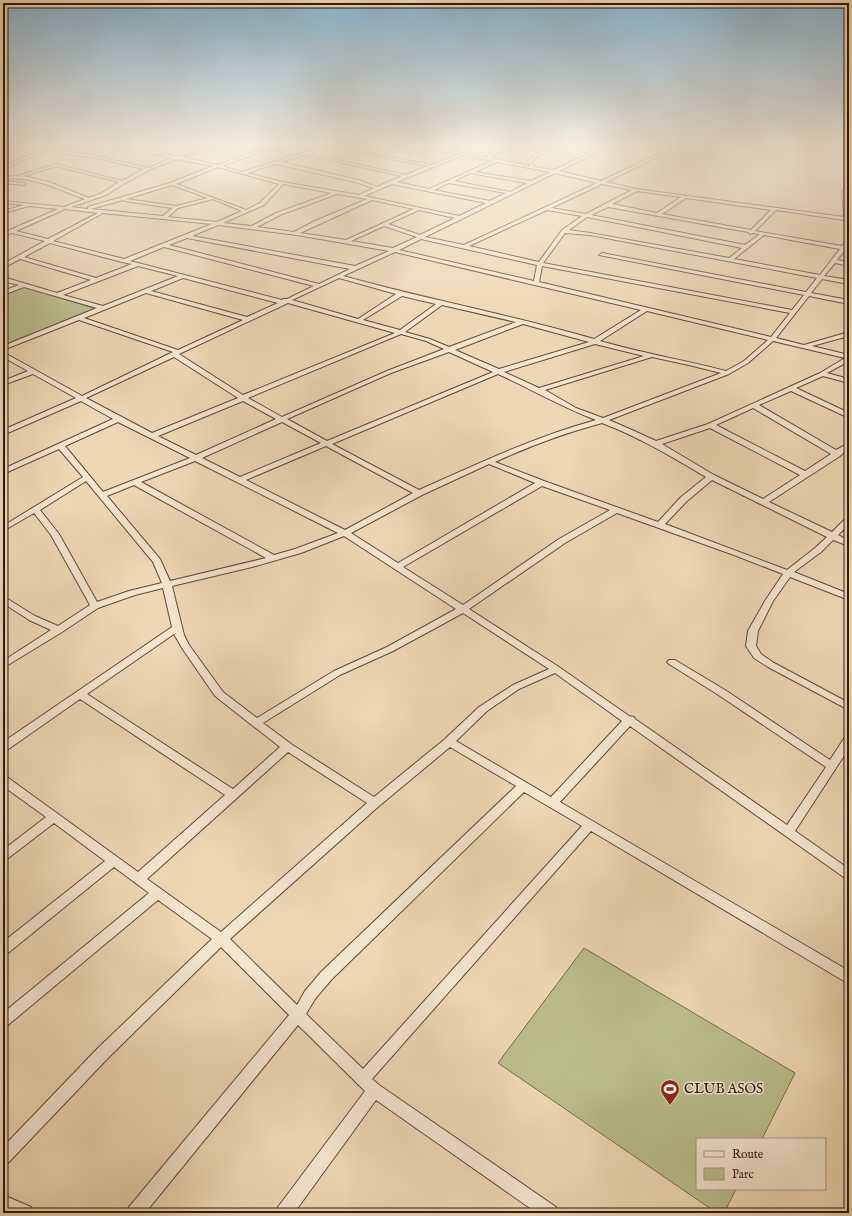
<svg xmlns="http://www.w3.org/2000/svg" width="852" height="1216" viewBox="0 0 852 1216" font-family="'IM FELL English',serif">
<rect width="100%" height="100%" fill="#eed7b5"/>
<filter id="stains"><feTurbulence type="fractalNoise" baseFrequency=".005" numOctaves="4"/><feColorMatrix values="0 0 0 0 .2 0 0 0 0 .09 0 0 0 0 .02 0 0 0 .5 -.17"/></filter>
<radialGradient id="worn" r=".72"><stop offset=".6" stop-color="#630" stop-opacity="0"/><stop offset="1" stop-color="#630" stop-opacity=".3"/></radialGradient>
<g fill="#babe8c" stroke="#746b4e">
<polygon points="24,287 97,309 3,347 3,295"/>
<polygon points="584,948 795,1073 762,1139 697,1139 697,1189 736,1189 724,1213 717,1213 498,1063"/>
</g>
<g fill="none" stroke-linecap="round" stroke-linejoin="round">
<defs>
<g id="minor">
<path d="M 52,147 L 55,148 L 53,149 L 96,156 L 148,168 L 172,158 L 145,152 L 136,147 C 147,147 164,155 176,156 C 190,157 207,147 223,147 L 183,157 L 217,165 L 267,147 L 273,147 L 222,166 L 242,172 L 321,147 L 328,147 L 309,154 L 406,175 L 427,166 L 331,147 L 340,147 L 431,165 L 459,154 L 430,149 L 411,156 L 408,155 L 425,147 L 434,147 L 487,158 L 489,154 L 506,147 L 512,147 L 492,156 L 491,158 L 530,166 L 528,161 L 535,155 L 544,151 L 533,147 L 548,149 L 553,147 L 559,147 L 537,157 L 531,162 L 535,167 L 554,170 L 598,149 L 613,147 L 600,151 L 559,171 L 601,181 L 673,147 L 678,147 L 606,182 L 636,189 L 844,217 L 842,191 L 844,190 L 846,191 L 849,224 L 844,220 L 776,210 L 755,231 L 842,246 L 849,240 L 849,244 L 847,247 L 849,248 L 849,250 L 845,250 L 837,260 L 849,262 L 849,266 L 835,263 L 824,276 L 849,280 L 849,284 L 822,279 L 811,293 L 849,300 L 849,304 L 809,296 L 776,338 L 804,345 L 849,332 L 849,336 L 812,346 L 849,355 L 849,361 L 827,373 L 849,379 L 849,383 L 823,376 L 796,388 L 849,413 L 849,418 L 791,391 L 759,405 L 836,450 L 849,443 L 849,448 L 840,456 L 769,502 L 832,532 L 846,518 L 849,518 L 849,524 L 838,535 L 849,541 L 849,546 L 833,540 L 821,552 L 794,572 L 849,594 L 849,600 L 790,577 L 773,601 L 758,631 L 756,646 L 761,654 L 774,663 L 849,703 L 849,710 L 768,667 L 754,658 L 746,646 L 748,631 L 765,601 L 783,574 L 734,555 L 617,513 L 565,543 L 469,609 L 559,667 L 629,716 L 634,717 L 635,719 L 787,825 L 826,767 L 717,694 L 669,664 L 667,662 L 669,660 L 675,660 L 725,690 L 830,760 L 845,737 L 849,736 L 849,748 L 795,831 L 849,869 L 849,880 L 845,878 L 630,726 L 560,802 L 849,971 L 849,984 L 591,831 L 372,1079 L 379,1085 L 556,1207 L 558,1213 L 537,1213 L 376,1100 L 294,1213 L 276,1213 L 278,1207 L 365,1091 L 298,1025 L 145,1213 L 127,1213 L 129,1207 L 289,1015 L 221,947 L 108,1058 L 8,1163 L 3,1166 L 3,1147 L 98,1048 L 212,939 L 158,900 L 8,1025 L 3,1027 L 3,1013 L 149,893 L 114,867 L 8,953 L 3,954 L 3,942 L 105,861 L 54,823 L 7,859 L 3,861 L 3,850 L 46,817 L 3,786 L 3,776 L 7,777 L 138,872 L 225,795 L 80,699 L 7,750 L 3,751 L 3,742 L 172,627 L 163,588 L 135,595 L 98,608 L 62,632 L 3,668 L 3,661 L 51,630 L 29,620 L 3,603 L 3,596 L 35,616 L 58,626 L 90,605 L 51,535 L 34,513 L 3,531 L 3,526 L 83,477 L 59,449 L 3,474 L 3,469 L 113,419 L 81,401 L 3,435 L 3,430 L 76,398 L 33,374 L 3,385 L 3,381 L 28,371 L 3,357 L 3,352 L 82,396 L 173,352 L 79,320 L 3,350 L 3,346 L 97,308 L 24,287 L 3,295 L 3,291 L 19,285 L 3,281 L 3,277 L 57,293 L 91,280 L 20,259 L 3,268 L 3,264 L 45,241 L 12,233 L 3,236 L 3,233 L 58,209 L 29,206 L 3,213 L 3,211 L 24,205 L 3,203 L 3,201 L 64,207 L 85,199 C 56,189 35,176 3,179 L 3,177 L 17,176 L 56,164 L 122,181 L 144,169 L 96,158 L 48,151 L 19,162 L 3,170 L 3,167 L 17,160 ZM 304,155 L 305,155 L 402,176 L 377,187 L 358,180 L 281,162 ZM 463,155 L 492,161 L 429,189 L 397,182 ZM 177,159 L 213,166 L 170,183 L 88,207 L 88,209 L 71,207 L 106,195 L 125,183 L 153,168 ZM 497,162 L 550,172 L 531,181 L 475,172 ZM 276,164 L 355,182 L 374,188 L 359,195 L 282,182 L 247,173 ZM 56,166 L 119,182 L 102,193 L 89,198 L 49,182 L 24,176 ZM 218,167 L 279,184 L 260,203 L 246,210 L 176,184 ZM 470,173 L 527,183 L 510,192 L 454,181 ZM 555,173 L 597,183 L 464,245 L 425,237 ZM 449,183 L 506,193 L 490,201 L 434,190 ZM 283,184 L 332,193 L 276,213 L 252,226 L 223,223 L 264,205 ZM 392,184 L 486,203 L 459,216 L 364,196 ZM 602,184 L 632,190 L 586,214 L 551,208 ZM 172,185 L 208,198 L 176,206 L 126,199 ZM 637,191 L 681,197 L 657,213 L 612,204 ZM 337,194 L 367,199 L 313,222 L 294,232 L 257,227 L 280,215 ZM 686,198 L 771,210 L 751,230 L 662,214 ZM 213,199 L 242,211 L 217,222 L 168,217 L 178,208 ZM 123,200 L 125,201 L 172,208 L 163,216 L 91,209 ZM 372,200 L 414,209 L 346,240 L 300,233 ZM 608,207 L 748,232 L 750,234 L 753,233 L 760,234 L 745,245 L 591,215 ZM 65,209 L 98,213 L 48,239 L 16,231 ZM 419,210 L 455,218 L 420,235 L 388,224 ZM 547,210 L 582,216 L 562,230 L 539,262 L 469,246 ZM 103,213 L 212,224 L 124,259 L 53,241 ZM 587,217 L 742,248 L 729,258 L 590,233 L 569,230 ZM 218,225 L 297,235 L 389,251 L 355,266 L 192,236 ZM 384,226 L 417,237 L 393,248 L 351,241 ZM 565,233 L 590,235 L 817,278 L 806,292 L 602,253 L 599,255 L 804,295 L 792,310 L 543,263 ZM 764,235 L 840,249 L 820,275 L 734,259 ZM 187,238 L 350,269 L 319,284 L 169,245 ZM 421,239 L 537,265 L 534,281 L 399,250 ZM 50,243 L 122,262 L 132,264 L 96,278 L 24,257 ZM 164,247 L 314,286 L 287,299 L 283,299 L 282,300 L 130,261 ZM 395,252 L 641,310 L 594,339 C 511,315 426,299 343,276 ZM 138,266 L 178,276 L 103,306 L 63,295 ZM 542,266 L 790,313 L 771,337 L 539,282 ZM 183,278 L 278,303 L 247,317 L 151,291 ZM 339,278 L 396,294 L 358,319 L 292,300 ZM 146,293 L 243,320 L 178,350 L 84,318 ZM 402,296 L 436,304 L 400,330 L 363,320 ZM 288,303 L 395,333 L 243,395 L 179,354 ZM 442,305 L 516,322 L 449,347 L 430,339 L 405,332 ZM 647,311 L 768,340 L 744,361 L 726,371 C 684,360 641,353 600,341 ZM 523,324 L 589,342 L 499,369 L 455,350 ZM 401,334 L 426,341 L 444,349 L 387,371 L 282,417 L 248,398 ZM 773,341 L 845,358 L 820,373 L 708,424 L 656,441 L 632,430 L 609,420 L 729,374 L 748,363 ZM 595,344 L 644,356 L 539,388 L 504,372 ZM 449,352 L 493,372 L 327,441 L 287,419 L 391,373 ZM 174,357 L 238,398 L 152,433 L 86,398 ZM 652,357 L 689,365 L 721,373 L 603,418 L 576,408 L 545,390 ZM 498,374 C 531,389 562,407 596,420 C 534,437 477,464 419,490 L 332,444 ZM 243,401 L 276,419 L 196,455 L 158,436 ZM 753,408 L 831,454 L 805,471 L 716,425 ZM 118,422 L 190,458 L 103,492 L 65,446 ZM 282,422 L 321,443 L 240,477 L 202,458 ZM 602,423 C 639,437 672,457 706,477 L 681,497 L 658,522 L 544,481 L 495,462 C 530,446 565,433 602,423 ZM 710,428 L 800,475 L 763,499 L 714,475 L 662,444 ZM 326,446 L 413,493 L 345,530 L 246,480 ZM 195,461 L 338,533 L 295,549 L 274,555 L 141,482 ZM 489,464 L 535,483 L 398,563 L 351,533 L 422,495 ZM 712,480 L 827,537 L 815,548 L 787,570 L 665,524 L 687,501 ZM 86,481 L 153,562 L 162,583 L 129,591 L 97,602 L 59,534 L 40,510 ZM 134,485 L 266,558 L 170,581 L 160,559 L 107,496 ZM 542,486 L 610,510 L 559,539 L 463,605 L 403,567 ZM 344,536 L 456,609 L 387,647 L 334,671 L 257,718 L 223,692 L 189,645 L 184,635 L 172,586 L 252,567 L 301,553 ZM 463,613 L 549,669 L 513,685 L 479,707 L 445,739 L 374,797 L 291,744 L 263,723 L 340,675 L 393,651 ZM 174,634 L 182,648 L 215,696 L 280,747 L 233,789 L 87,694 ZM 555,673 L 622,721 L 551,797 L 456,741 L 487,711 L 519,689 ZM 450,747 L 516,786 L 321,972 L 305,991 L 297,1005 L 230,939 L 379,806 ZM 288,752 L 367,803 L 221,932 L 147,879 ZM 524,792 L 582,826 L 363,1069 L 306,1014 L 315,999 L 331,980 Z"/>
<polygon points="3,181 24,183 26,184 24,185 3,183"/>
<polygon points="3,1195 31,1207 33,1213 7,1213 3,1211"/>
</g>
</defs>
<use href="#minor" stroke="#5e4839" stroke-width="2"/>
<use href="#minor" fill="#f4e5cf" fill-rule="evenodd"/>
</g>
<linearGradient id="sky" x2="0" y2="1"><stop stop-color="#89b6d3"/><stop offset="0.46" stop-color="#f7edde"/><stop offset="1" stop-color="#f7edde" stop-opacity="0"/></linearGradient>
<rect width="852" height="317" fill="url(#sky)"/>
<defs>
<symbol id="stadium-pin" viewBox="-11 -11 22 30"><path d="M0 17L-7.5 6A9.5 9.5 0 1 1 7.5 6Z" fill="#8f2418" stroke="#f4e5cf"/><path d="M0-5a6.5 5 0 1 0 0 10a6.5 5 0 1 0 0-10ZM-3.5-1.8h7v3.6h-7Z" fill="#fff"/></symbol>
</defs>
<g fill-rule="evenodd">
<use href="#stadium-pin" x="659" y="1078" width="22" height="30"/>
</g>
<g text-anchor="middle" dominant-baseline="central" stroke-width="3" stroke-linejoin="round" paint-order="stroke">
<g font-size="14" fill="#2e1810" stroke="#f4e5cf" text-anchor="start">
<text x="684" y="1089">CLUB ASOS</text>
</g>
</g>
<rect width="852" height="1216" fill="none" stroke="#eed7b5" stroke-width="16"/>
<rect x="4" y="4" width="844" height="1208" fill="none" stroke="#2e1810" stroke-width="2"/>
<rect x="8" y="8" width="836" height="1200" fill="none" stroke="#2e1810"/>
<rect x="696" y="1138" width="130" height="52" fill="#f4e5cf" stroke="#a59383"/>
<rect x="704" y="1151" width="20" height="6" fill="#f4e5cf" stroke="#a59383"/>
<text x="732" y="1158" font-size="12" fill="#2e1810">Route</text>
<rect x="704" y="1168" width="20" height="12" fill="#babe8c" stroke="#a59383"/>
<text x="732" y="1178" font-size="12" fill="#2e1810">Parc</text>
<rect width="100%" height="100%" filter="url(#stains)"/>
<rect width="100%" height="100%" fill="url(#worn)"/>
</svg>
